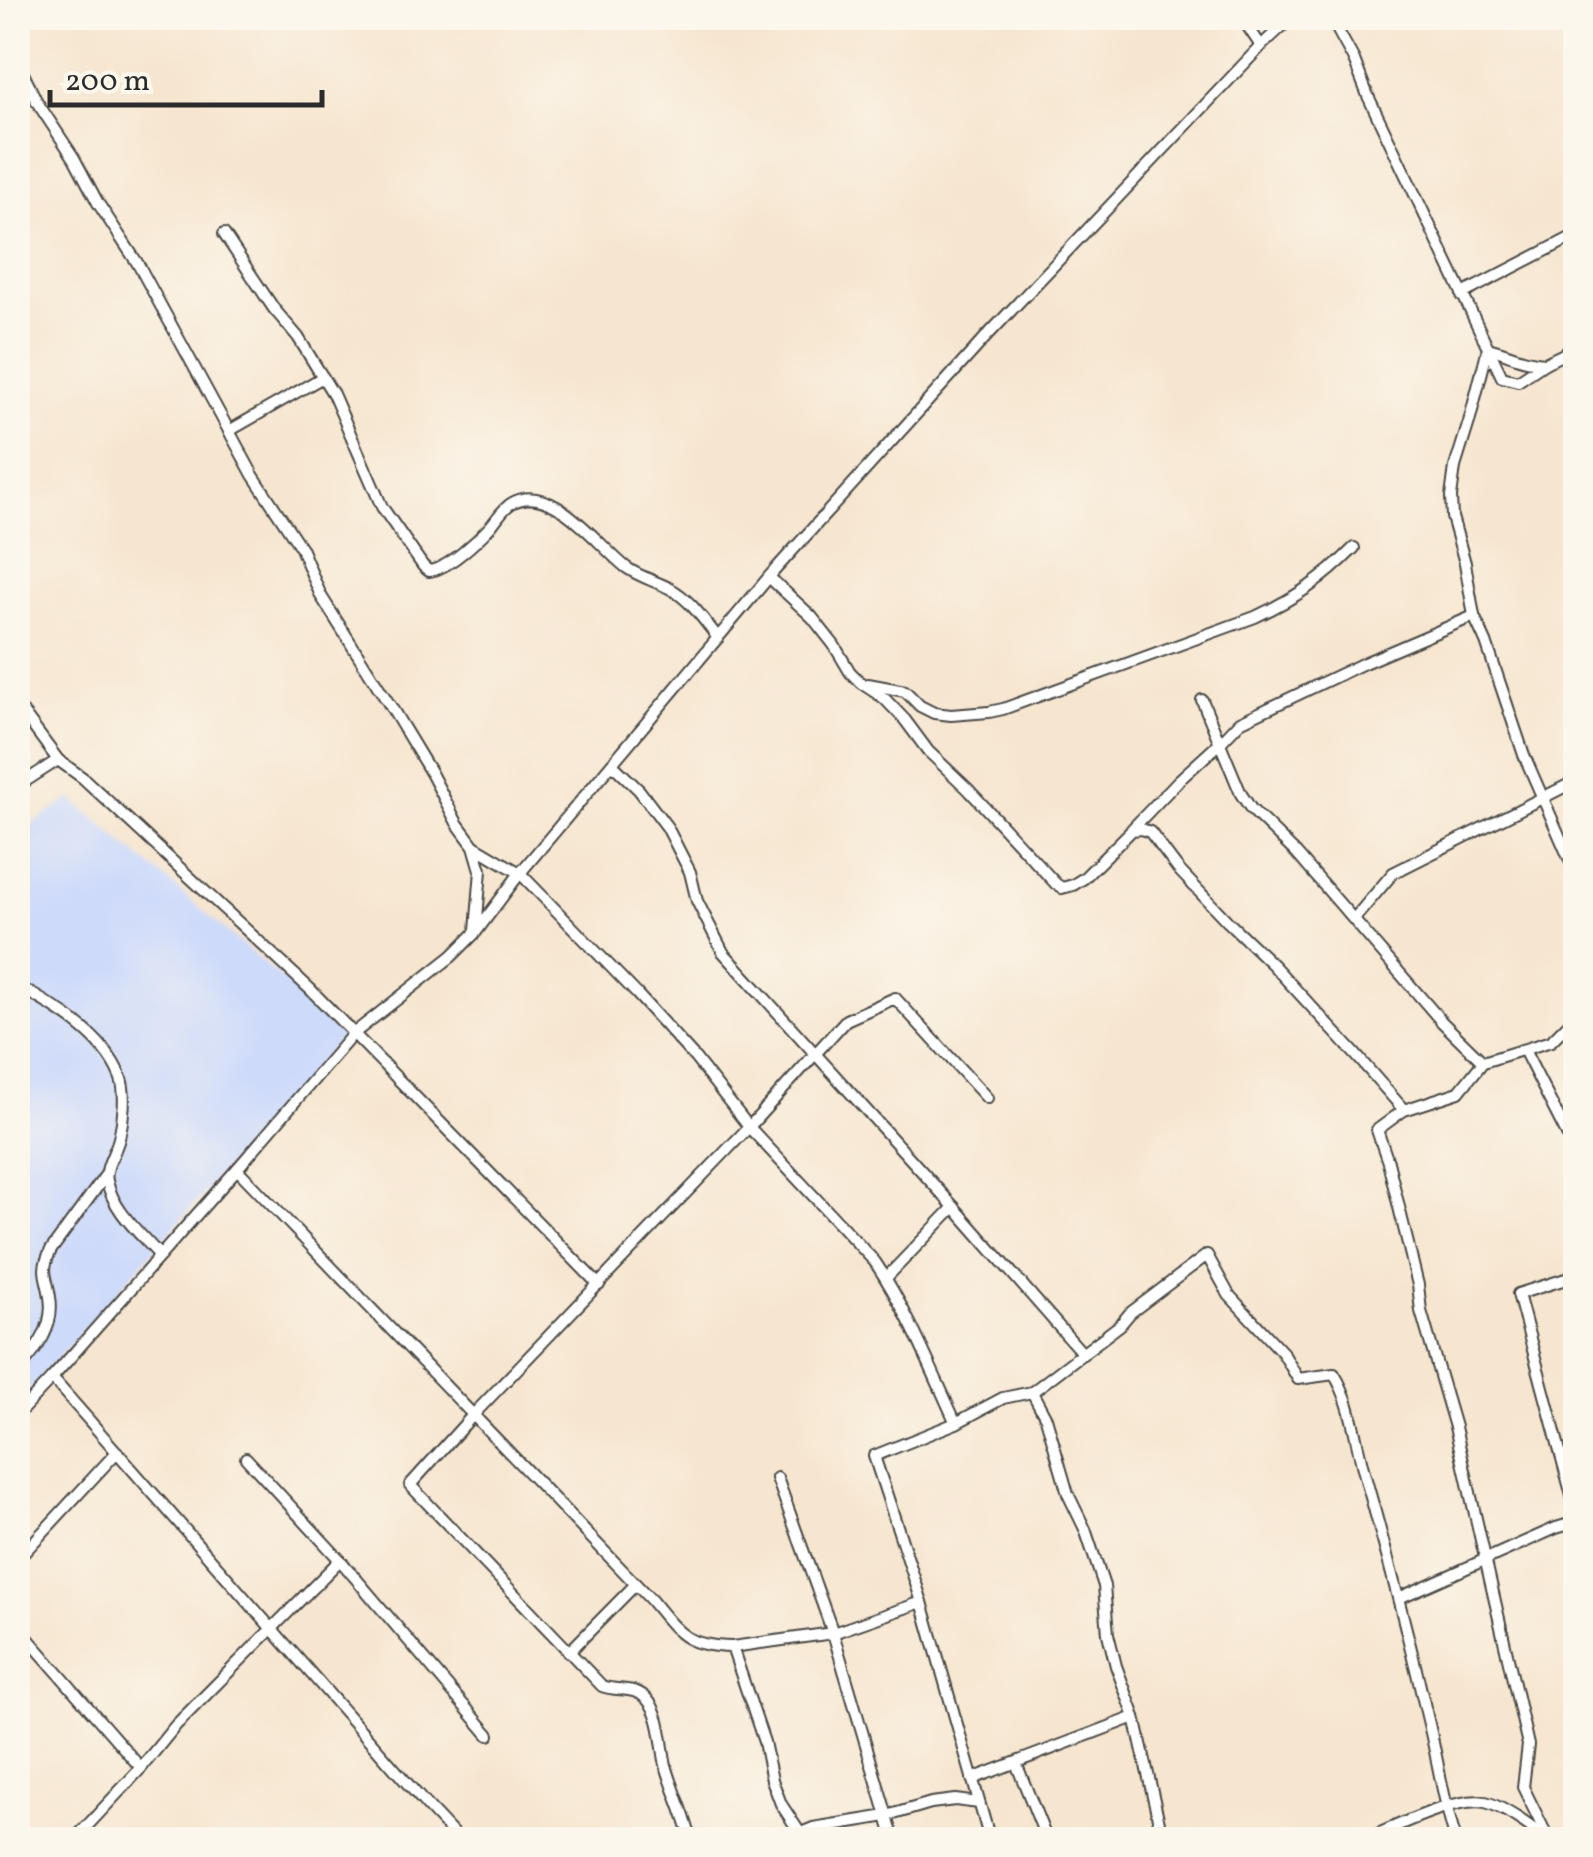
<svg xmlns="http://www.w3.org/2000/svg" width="1593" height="1857" viewBox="0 0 1593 1857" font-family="Vollkorn,serif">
<rect width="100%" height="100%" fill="#fbf7ec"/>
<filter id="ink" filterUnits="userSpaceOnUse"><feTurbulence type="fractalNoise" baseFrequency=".01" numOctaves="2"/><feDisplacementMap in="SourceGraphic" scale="20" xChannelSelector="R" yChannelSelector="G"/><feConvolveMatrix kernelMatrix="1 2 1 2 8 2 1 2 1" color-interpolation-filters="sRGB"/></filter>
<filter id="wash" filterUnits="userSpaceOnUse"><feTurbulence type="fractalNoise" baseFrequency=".0048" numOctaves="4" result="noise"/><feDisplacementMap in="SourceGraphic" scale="40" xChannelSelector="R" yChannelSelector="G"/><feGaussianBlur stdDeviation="2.25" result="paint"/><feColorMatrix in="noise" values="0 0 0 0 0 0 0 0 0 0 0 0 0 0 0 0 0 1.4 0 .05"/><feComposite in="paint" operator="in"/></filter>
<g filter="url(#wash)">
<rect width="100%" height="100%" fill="#f6e5cf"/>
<polygon fill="#cedafa" points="71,798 346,1033 18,1404 18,834"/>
</g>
<g filter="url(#ink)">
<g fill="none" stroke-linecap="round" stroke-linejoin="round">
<defs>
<g id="street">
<polyline points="1242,18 1261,46"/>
<polyline points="1331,18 1354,60 1368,96 1502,377 1518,381 1545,363 1576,348"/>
<polyline points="18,63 37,102 74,158 98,203 138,264 253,475 301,548 321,596 391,707 431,773 457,823 474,846 481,870 476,931"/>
<path d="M 224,234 L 274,309 L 298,337 L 333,394 L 382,507 L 423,566 L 429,571 C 448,569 478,540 491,526 C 497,519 503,508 512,503 C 552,480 599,547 627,568 C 640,577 655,581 669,588 C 690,599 704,620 718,638"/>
<polyline points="1462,296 1468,291 1576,235"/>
<path d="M 1545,363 C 1523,362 1509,353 1488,348 L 1469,422 L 1455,467 L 1451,497 L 1452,517 L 1465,563 L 1474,616 L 1486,642 L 1524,755 L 1576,874"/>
<polyline points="229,431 323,377"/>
<polyline points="769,577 812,617 834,645 850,672 861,683 884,698 905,720 928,751 968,789 1056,884 1062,888 1073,885 1084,878 1132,830 1141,829 1150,832 1178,869 1228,922 1273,965 1356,1055 1404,1110"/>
<path d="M 868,684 L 905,691 L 920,706 L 934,713 L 951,715 L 989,712 L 1003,709 L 1255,617 C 1297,597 1321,581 1354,548"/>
<polyline points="1202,700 1241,794 1251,809 1296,853 1442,1022 1483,1062"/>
<polyline points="18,706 58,760 83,778 310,989 599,1285"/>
<polyline points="612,764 639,790 667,827 690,872 697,901 723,952 954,1207 1083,1354"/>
<polyline points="18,786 58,760"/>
<polyline points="1132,829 1178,781 1221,742 1240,722 1364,663 1474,616"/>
<path d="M 476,847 L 520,873 L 637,994 L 695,1058 L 749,1127 L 875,1262 C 908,1311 931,1369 956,1423"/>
<polyline points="1354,919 1393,873 1576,781"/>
<path d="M 18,986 C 55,1007 103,1034 120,1076 C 127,1092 123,1121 119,1138 C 116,1152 104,1167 107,1181 C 113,1211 141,1234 160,1256"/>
<polyline points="1524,1050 1576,1152"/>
<path d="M 237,1169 L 651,1600 C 679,1634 685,1646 732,1647 L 764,1742 L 772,1780 L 781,1804 L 800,1833"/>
<polyline points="886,1278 954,1207"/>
<polyline points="1576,1279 1569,1278 1518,1294 1576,1511"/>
<path d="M 18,1370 C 37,1350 55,1326 50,1297 C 47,1275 40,1272 51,1250 L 105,1176"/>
<polyline points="52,1378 428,1807 459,1840"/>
<polyline points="1032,1392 1046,1418 1068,1494 1085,1529 1104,1586 1108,1634 1116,1666 1135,1717 1163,1840"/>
<polyline points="18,1414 52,1378 237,1169 353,1034 452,956 476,932 520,873 774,571 985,338 1261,46 1291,18"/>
<polyline points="246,1458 340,1560 489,1735"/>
<polyline points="777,1478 833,1633 894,1840"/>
<polyline points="18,1559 117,1452"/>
<polyline points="1399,1598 1556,1528 1576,1522"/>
<polyline points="18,1627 141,1768"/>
<polyline points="732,1647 833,1633 922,1602"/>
<polyline points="569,1652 635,1585"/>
<polyline points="1016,1763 1047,1840"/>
<polyline points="972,1779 1135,1717"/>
<polyline points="74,1840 141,1768 176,1725 340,1560"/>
<path d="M 691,1840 C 685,1814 673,1790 666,1765 C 661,1744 662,1714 646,1698 C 634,1686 617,1692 602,1686 L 410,1485 L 474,1414 L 749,1127 L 846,1020 L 895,998 L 987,1098"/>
<polyline points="784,1840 813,1828 887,1816 931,1803 955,1800 979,1803"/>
<path d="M 990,1840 L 922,1602 L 874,1456 L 956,1423 L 1003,1398 L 1032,1392 L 1120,1325 L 1130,1313 L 1207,1255 L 1229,1295 L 1283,1353 L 1298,1379 L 1334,1374 C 1353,1404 1355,1442 1365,1476 C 1388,1557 1409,1638 1428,1720 C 1438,1760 1443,1801 1456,1840"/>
<path d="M 1364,1840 C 1393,1828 1456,1796 1485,1802 C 1500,1805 1534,1828 1545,1839"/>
<polyline points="1549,1840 1523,1787 1528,1745 1455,1427 1421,1311 1418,1285 1388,1162 1377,1130 1404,1110 1459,1092 1483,1062 1551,1041 1576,1016"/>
</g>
</defs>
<use href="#street" stroke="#494744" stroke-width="14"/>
<use href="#street" stroke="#fff" stroke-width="10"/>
</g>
</g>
<rect width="1593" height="1857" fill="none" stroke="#fbf7ec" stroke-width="60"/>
<path d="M50 90v15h272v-15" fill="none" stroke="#2b2b2b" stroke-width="5"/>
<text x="65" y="90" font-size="30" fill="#2b2b2b" stroke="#fbf7ec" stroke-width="8" paint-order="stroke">200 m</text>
</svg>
